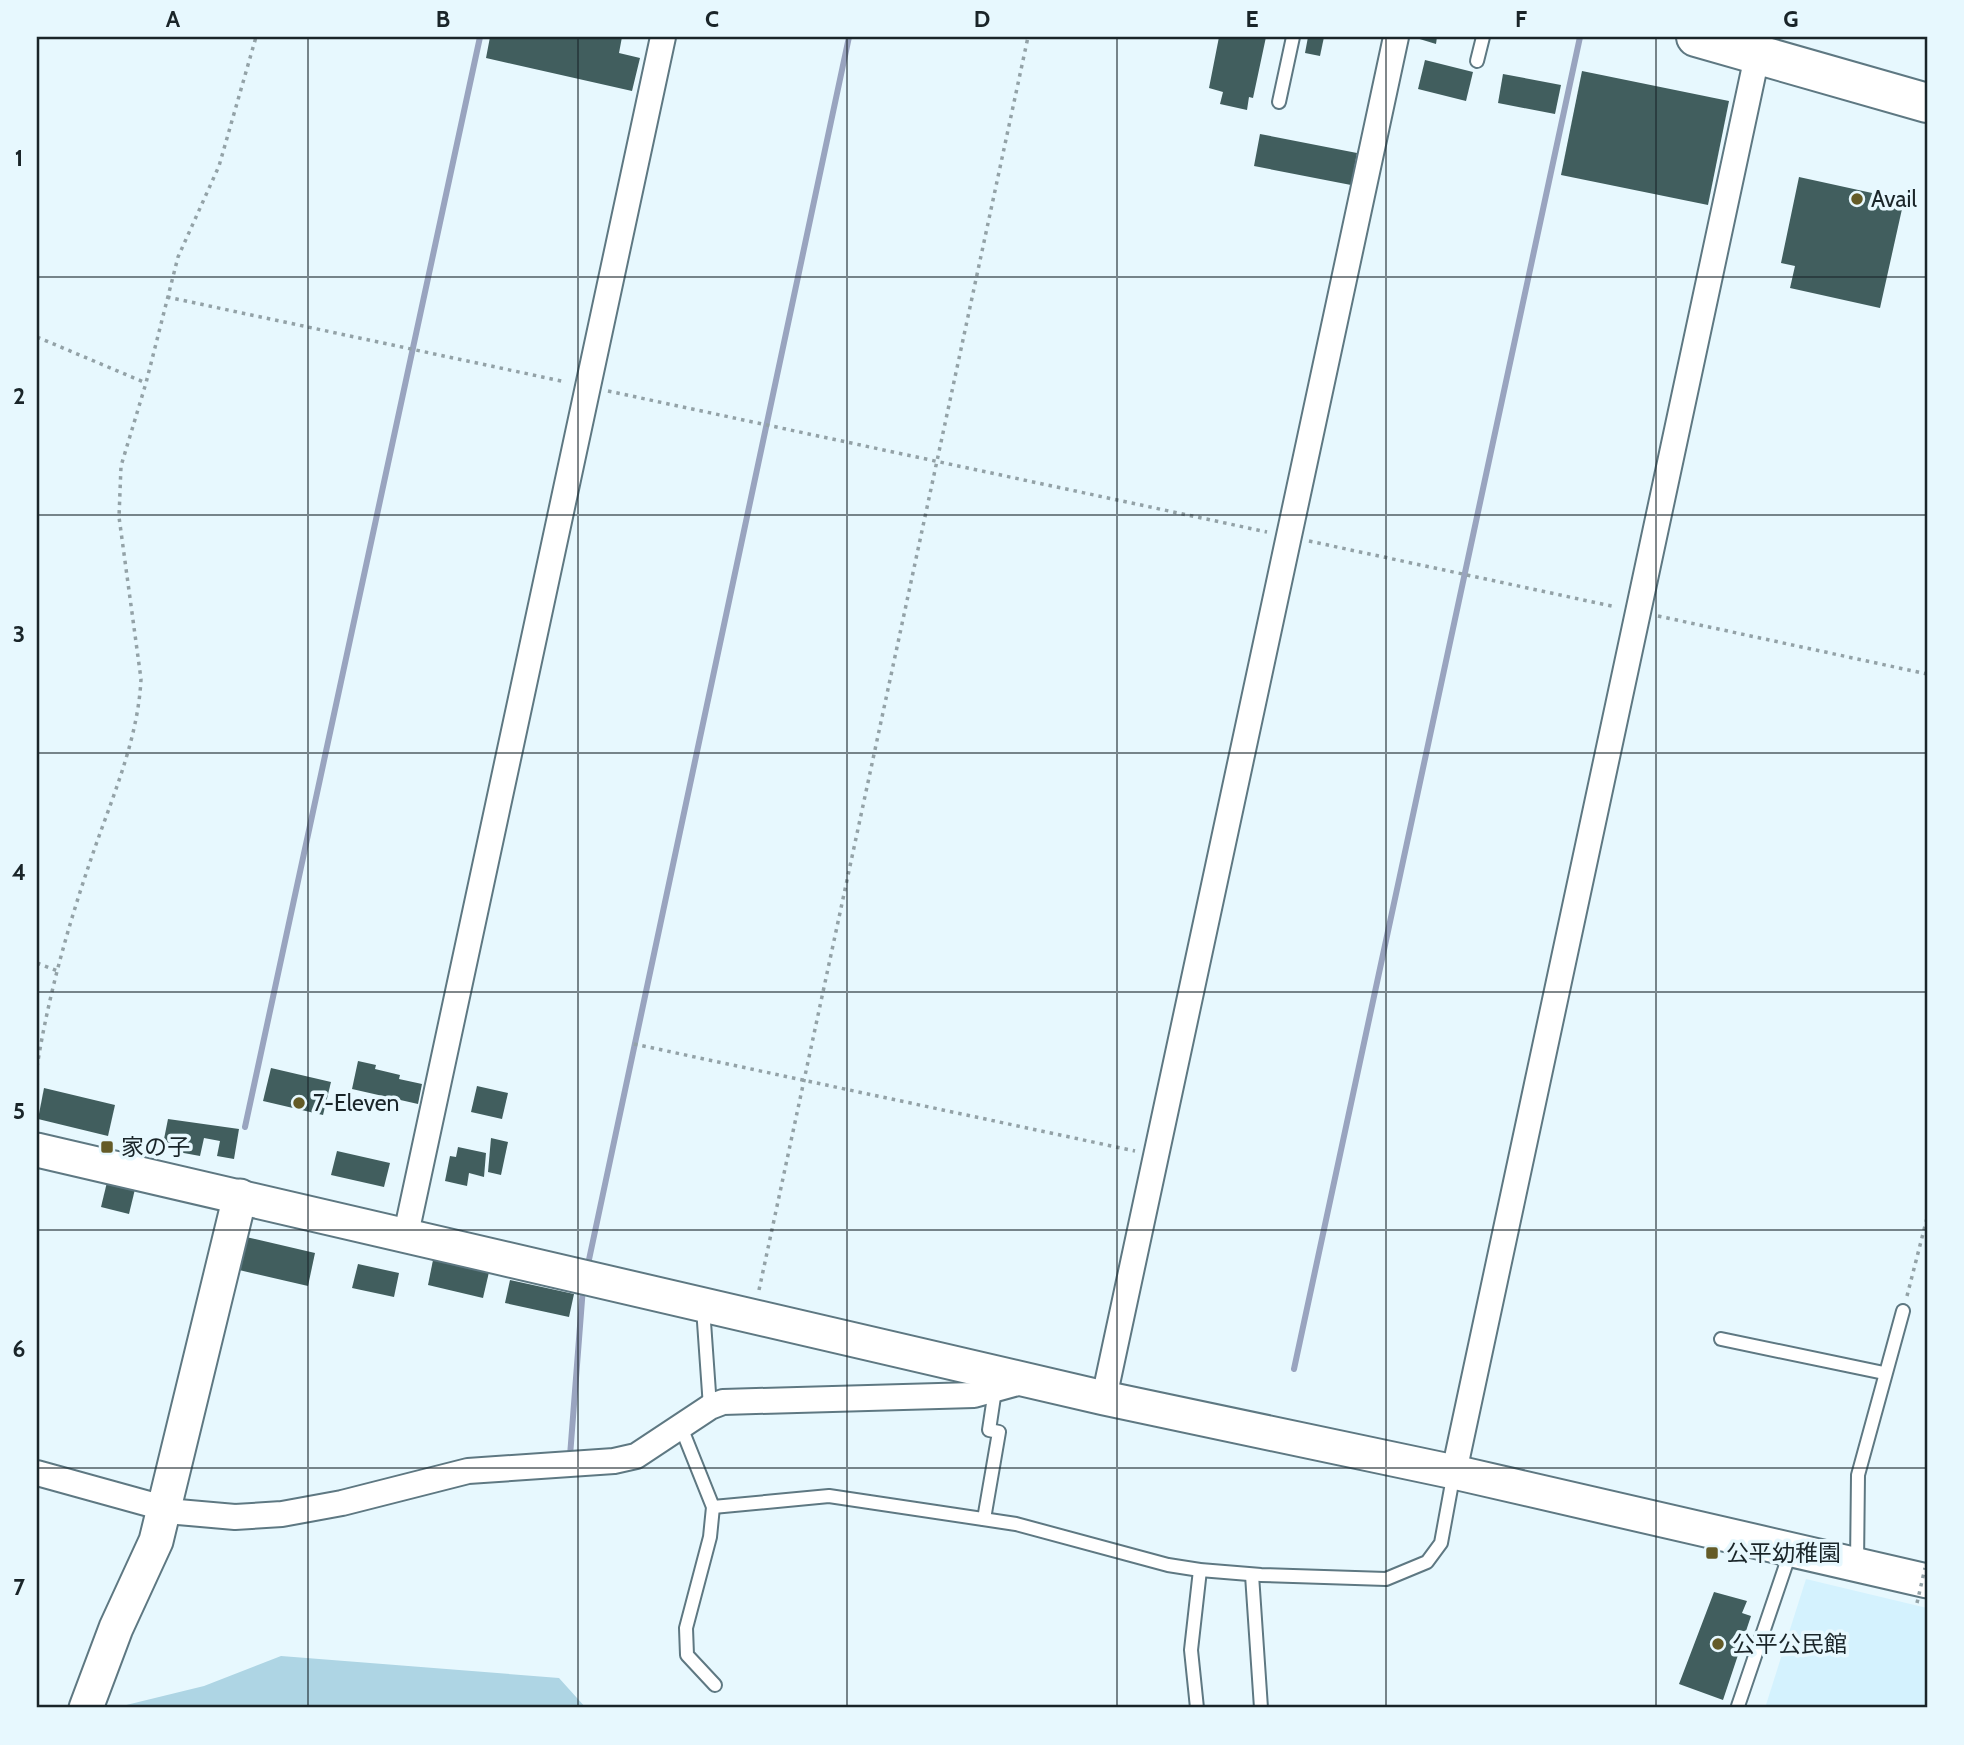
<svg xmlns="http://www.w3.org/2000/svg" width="1964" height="1745" viewBox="0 0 1964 1745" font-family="Cabin,'Noto Sans JP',sans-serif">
<rect width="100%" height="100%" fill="#e7f8fe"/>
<polygon fill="#d4f2fe" points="1806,1579 1927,1608 1927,1708 1765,1708"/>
<polygon fill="#aed5e4" points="281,1656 559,1678 586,1708 114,1708 204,1686"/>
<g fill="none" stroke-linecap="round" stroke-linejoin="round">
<g stroke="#99a4bf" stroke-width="6">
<polyline points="245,1127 480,37"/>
<polyline points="587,1269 849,37"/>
<polyline points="1294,1369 1580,37"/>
<polyline points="570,1456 583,1287"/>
</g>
</g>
<g fill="#415e5e">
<polygon points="490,37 622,37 619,53 640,58 632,91 486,58"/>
<polygon points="1219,37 1266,37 1253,98 1249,97 1247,110 1220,104 1223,92 1209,88"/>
<polygon points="1308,37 1324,37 1320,56 1305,53"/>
<polygon points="1413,37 1437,37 1436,44"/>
<polygon points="1425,60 1473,72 1466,101 1418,89"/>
<polygon points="1582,71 1729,101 1708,205 1561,175"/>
<polygon points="1503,74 1561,85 1555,114 1498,103"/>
<polygon points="1260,134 1357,153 1351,185 1254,166"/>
<polygon points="1799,177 1904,200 1880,308 1790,288 1795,266 1781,263"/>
<polygon points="358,1061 376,1065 375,1069 400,1075 399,1079 422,1084 418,1104 352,1089"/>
<polygon points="271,1068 331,1082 323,1115 263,1101"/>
<polygon points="477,1086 508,1093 502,1119 471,1112"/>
<polygon points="44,1088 115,1105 108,1136 38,1119"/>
<polygon points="168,1119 239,1129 234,1159 217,1156 220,1141 204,1138 200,1156 162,1149"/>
<polygon points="491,1138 508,1142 501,1175 488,1172"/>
<polygon points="458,1147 486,1153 484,1177 469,1173 467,1186 445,1181 450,1156 456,1157"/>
<polygon points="337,1151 390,1163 384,1187 331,1175"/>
<polygon points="108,1178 136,1185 129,1214 101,1207"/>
<polygon points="246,1237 315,1253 308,1286 239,1270"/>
<polygon points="433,1260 489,1272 483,1298 428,1285"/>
<polygon points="358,1264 399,1273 394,1297 352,1288"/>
<polygon points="510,1280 574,1294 569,1317 505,1303"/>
<polygon points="1714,1592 1747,1601 1742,1613 1751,1616 1723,1700 1679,1684"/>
</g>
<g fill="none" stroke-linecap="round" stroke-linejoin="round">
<defs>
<g id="lane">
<polyline points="1477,61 1483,37"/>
<polyline points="1279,102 1293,37"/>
<polyline points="703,1308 710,1407"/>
<polyline points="1721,1339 1884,1373"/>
<polyline points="681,1427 713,1507 710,1537 686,1628 687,1655 715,1685"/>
<polyline points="713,1507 829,1496 1016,1524 1168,1565 1200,1570 1261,1575 1386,1579 1427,1562 1441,1543 1454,1472"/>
<polyline points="984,1519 999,1432 989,1430 995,1390"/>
<polyline points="1857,1564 1858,1475 1903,1311"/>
<polyline points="1252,1575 1261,1708"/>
<polyline points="1738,1706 1791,1550"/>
<polyline points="1197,1708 1191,1650 1200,1570"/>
</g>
<g id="street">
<polyline points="406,1234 663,37"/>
<polyline points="1104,1398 1396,37"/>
<polyline points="1454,1472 1760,42"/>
<polyline points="37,1473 178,1512 235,1517 282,1514 342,1503 468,1471 614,1461 636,1456 710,1407 723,1402 974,1395 1025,1381"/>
</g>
<g id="secondary">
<polyline points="37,1150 1104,1398 1454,1472 1927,1581"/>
<polyline points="86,1708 116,1628 156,1541 240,1196"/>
</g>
<polyline id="highway" points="1696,37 1927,103"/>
</defs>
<use href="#lane" stroke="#5e7882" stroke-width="16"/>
<use href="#street" stroke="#5e7882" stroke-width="28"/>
<use href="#secondary" stroke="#5e7882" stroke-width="37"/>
<use href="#highway" stroke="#5e7882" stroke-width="42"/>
<g stroke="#93a2a7" stroke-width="3.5" stroke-dasharray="3.5 5" stroke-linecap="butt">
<polyline points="167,297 566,382"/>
<polyline points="37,337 146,383"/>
<polyline points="608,391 1267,532"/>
<polyline points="1309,541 1616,607"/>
<polyline points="1658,616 1927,674"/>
<polyline points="37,963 58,971"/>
<polyline points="634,1044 1135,1151"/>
<path d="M 37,1067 C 48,997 68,926 91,859 C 111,800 138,741 141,679 L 119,517 L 121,466 L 146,383 L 178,257 L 219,166 L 256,37"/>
<polyline points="759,1290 1028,37"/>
<polyline points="1907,1296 1927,1218"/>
</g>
<use href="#lane" stroke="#fff" stroke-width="12"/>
<use href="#street" stroke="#fff" stroke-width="24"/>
<use href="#secondary" stroke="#fff" stroke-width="33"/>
<use href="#highway" stroke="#fff" stroke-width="38"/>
<polyline stroke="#93a2a7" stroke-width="3.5" stroke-dasharray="3.5 5" stroke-linecap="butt" points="1917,1603 1925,1568"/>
</g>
<path fill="none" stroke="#1a2529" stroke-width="2" stroke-opacity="0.55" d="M 308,37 L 308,1708M 578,37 L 578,1708M 847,37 L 847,1708M 1117,37 L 1117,1708M 1386,37 L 1386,1708M 1656,37 L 1656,1708M 37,277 L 1927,277M 37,515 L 1927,515M 37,753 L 1927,753M 37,992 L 1927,992M 37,1230 L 1927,1230M 37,1468 L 1927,1468"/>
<g fill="#645b27" stroke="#e7f8fe" stroke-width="2.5">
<circle cx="1857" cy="199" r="7"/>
<circle cx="299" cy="1103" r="7"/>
<rect x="100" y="1140" width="14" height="14" rx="3.5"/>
<rect x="1705" y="1546" width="14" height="14" rx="3.5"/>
<circle cx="1718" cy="1644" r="7"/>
</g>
<g text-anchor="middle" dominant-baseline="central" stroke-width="7" stroke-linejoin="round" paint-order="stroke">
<g font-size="23" fill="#1a2529" stroke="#e7f8fe" text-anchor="start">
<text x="1871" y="199">Avail</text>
<text x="313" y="1103">7-Eleven</text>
<text x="121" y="1147">家の子</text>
<text x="1726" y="1553">公平幼稚園</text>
<text x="1732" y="1644">公平公民館</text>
</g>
</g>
<rect width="1964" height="1745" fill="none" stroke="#e7f8fe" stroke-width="77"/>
<rect x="38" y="38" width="1888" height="1668" fill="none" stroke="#1a2529" stroke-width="2.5"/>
<g font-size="23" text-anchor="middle" font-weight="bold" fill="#1a2529">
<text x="173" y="27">A</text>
<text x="443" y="27">B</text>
<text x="712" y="27">C</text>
<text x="982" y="27">D</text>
<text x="1252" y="27">E</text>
<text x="1521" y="27">F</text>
<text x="1791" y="27">G</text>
<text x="19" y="166">1</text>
<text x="19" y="404">2</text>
<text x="19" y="642">3</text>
<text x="19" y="880">4</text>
<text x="19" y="1119">5</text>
<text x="19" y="1357">6</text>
<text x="19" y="1595">7</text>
</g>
</svg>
